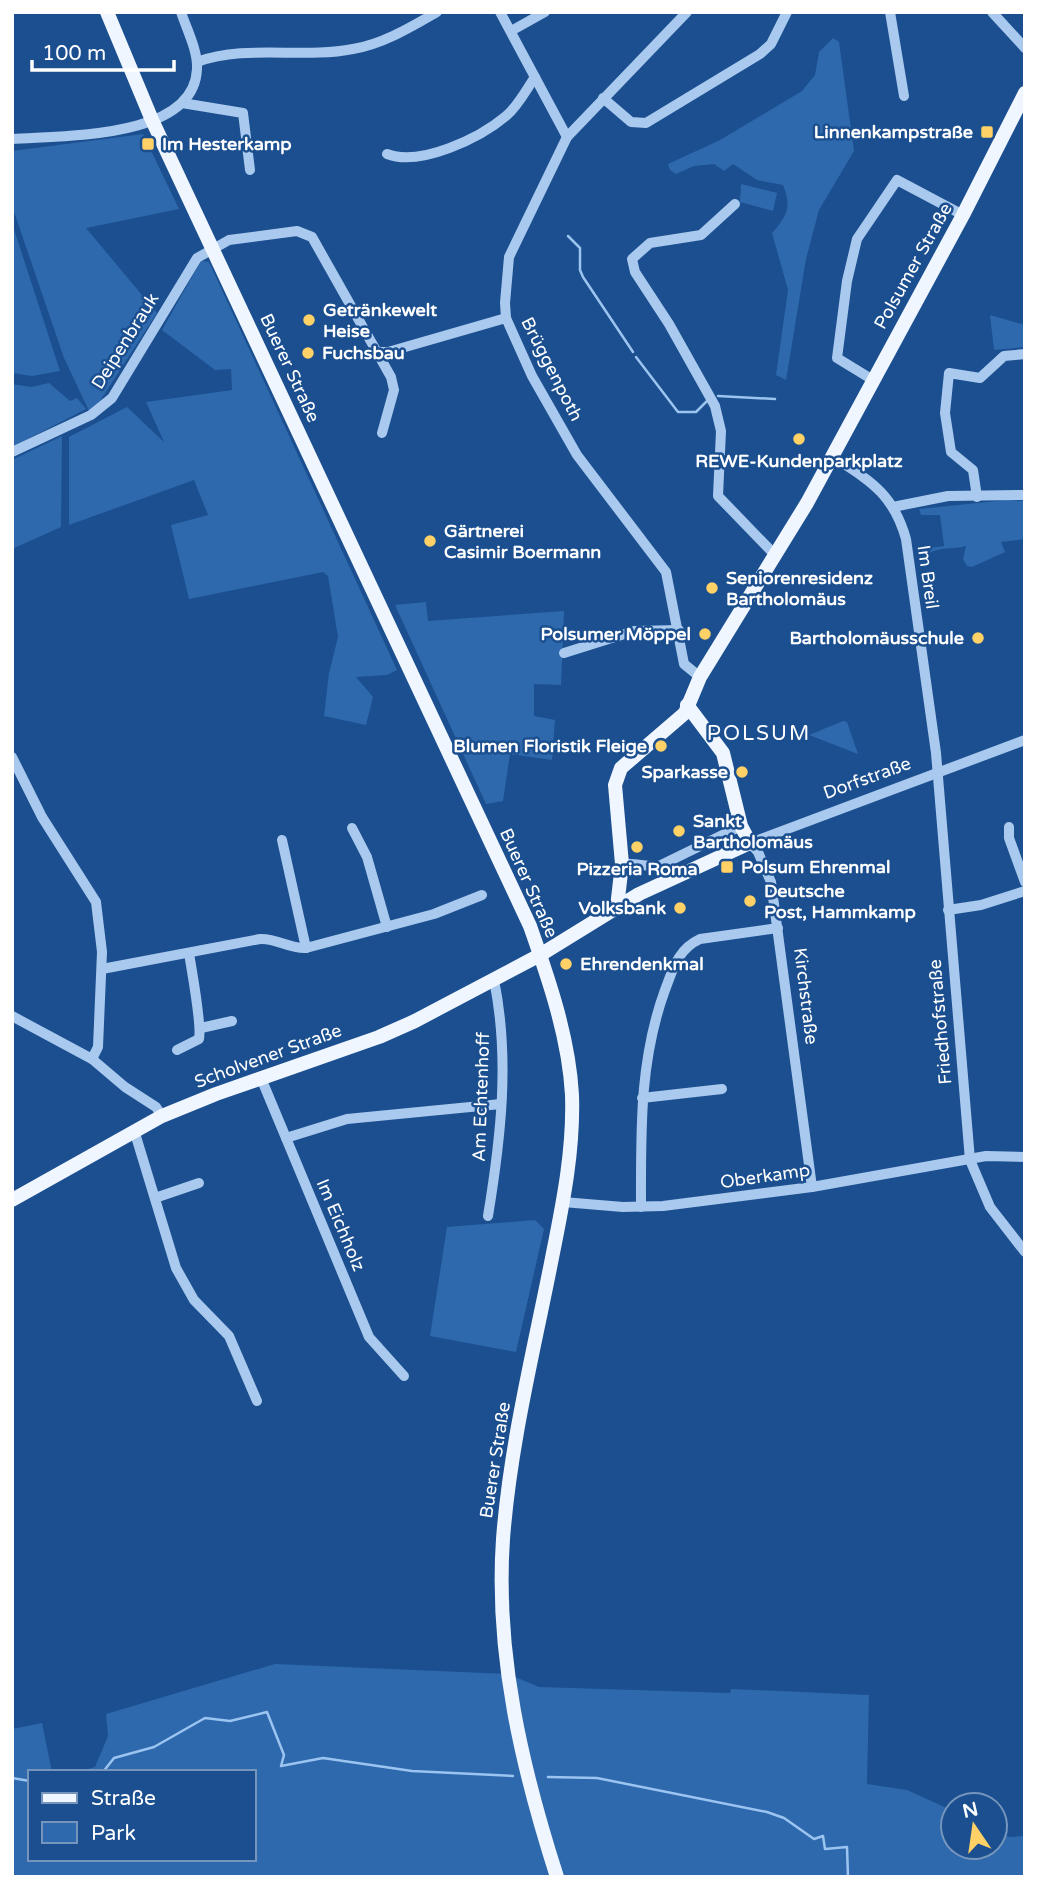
<svg xmlns="http://www.w3.org/2000/svg" width="1037" height="1889" viewBox="0 0 1037 1889" font-family="'Varela Round',sans-serif">
<rect width="100%" height="100%" fill="#1b4f8f"/>
<g fill="#2e69ad">
<path d="M 833,38 L 839,42 L 854,151 L 819,210 L 806,259 L 786,380 L 776,375 L 788,290 L 772,233 C 787,216 792,207 783,185 L 757,180 L 733,164 L 724,171 L 714,164 L 694,166 L 676,174 L 670,170 L 668,164 L 720,140 L 802,91 L 815,75 L 819,52 Z"/>
<polygon points="143,134 179,209 86,228 157,313 98,404 89,411 64,358 12,206 12,151"/>
<polygon points="741,184 777,193 773,211 740,202"/>
<polygon points="12,223 60,371 32,376 12,373"/>
<polygon points="201,261 209,262 397,670 387,675 356,677 373,697 366,725 324,716 329,673 338,637 328,576 323,572 189,599 171,525 208,515 194,480 69,525 69,437 127,407 164,442 146,402 232,390 231,369 215,370 162,330"/>
<polygon points="990,315 1025,325 1025,347 994,350"/>
<polygon points="49,383 70,401 77,398 86,409 12,447 12,384 31,387"/>
<polygon points="62,436 61,527 12,549 12,460"/>
<path d="M 1007,500 L 1025,501 L 1025,539 L 1001,542 L 1005,552 L 972,567 L 967,566 L 963,559 L 966,546 C 952,550 940,546 928,554 L 921,549 L 944,546 L 940,515 L 921,515 L 919,509 Z"/>
<polygon points="426,602 428,621 564,611 561,685 534,684 534,716 555,720 552,760 510,754 503,801 486,804 395,605"/>
<polygon points="843,721 847,722 858,754 809,735"/>
<polygon points="535,1220 544,1229 516,1352 430,1336 447,1227"/>
<polygon points="275,1664 508,1674 539,1687 730,1693 731,1689 869,1695 867,1784 907,1790 953,1811 953,1847 995,1847 995,1830 1009,1837 1025,1836 1025,1877 12,1877 12,1729 42,1723 52,1772 30,1772 30,1859 254,1859 254,1772 77,1772 95,1767 108,1736 106,1714"/>
</g>
<g fill="none" stroke-linecap="round" stroke-linejoin="round">
<g stroke="#9cc4f0" stroke-width="2.5">
<polyline points="568,236 580,248 580,270 583,277 633,352"/>
<polyline points="636,357 678,412 696,412 707,401"/>
<polyline points="718,396 775,399"/>
<polyline points="103,1772 114,1758 154,1747 205,1718 230,1721 267,1712 284,1755 281,1766 323,1758 412,1771 513,1776"/>
<polyline points="548,1777 597,1778 767,1812 784,1818 814,1839 823,1836 825,1849 847,1847 848,1877"/>
<polyline points="12,1778 30,1781"/>
</g>
<g stroke="#a9c9ee" stroke-width="10">
<polyline points="500,12 567,137"/>
<polyline points="687,12 567,137 509,257 505,303 506,318 532,376 577,455 666,572 684,664 700,677"/>
<polyline points="890,12 904,96"/>
<polyline points="992,12 1025,48"/>
<polyline points="511,31 545,12"/>
<path d="M 197,62 C 246,44 302,59 353,49 C 383,44 411,27 437,12"/>
<polyline points="603,98 631,122 646,123 760,54 771,44 787,12"/>
<polyline points="182,103 243,113 250,170"/>
<path d="M 12,139 C 62,135 194,140 197,69 C 198,51 187,30 181,12"/>
<path d="M 387,154 C 420,167 480,138 506,116 C 518,106 526,90 535,77"/>
<polyline points="735,204 701,235 650,243 632,259 635,272 669,324 715,406 721,431 718,496 776,556"/>
<polyline points="378,352 388,352 506,318"/>
<polyline points="873,380 837,358 847,281 857,239 897,180 963,215"/>
<polyline points="12,452 91,415 112,398 197,258 229,240 297,231 312,237 391,377 394,390 382,433"/>
<path d="M 832,456 C 870,481 893,493 906,539 L 936,753 L 970,1160 L 990,1207 L 1025,1252"/>
<polyline points="977,497 973,470 951,452 945,413 949,373 980,378 1004,356 1025,354"/>
<polyline points="893,507 948,496 1025,495"/>
<polyline points="564,653 634,631 679,630"/>
<polyline points="12,757 42,817 96,902 102,952 98,1047 92,1059"/>
<polyline points="1009,827 1009,838 1025,882"/>
<polyline points="352,828 367,857 387,927"/>
<polyline points="282,840 306,948"/>
<path d="M 622,864 C 637,862 649,868 659,866 L 741,826"/>
<polyline points="948,910 981,905 1025,891"/>
<path d="M 102,969 L 260,939 C 277,938 289,949 306,948 L 434,914 L 482,895"/>
<polyline points="12,1016 92,1059 125,1087 156,1107 162,1116"/>
<polyline points="201,1028 232,1021"/>
<path d="M 177,1050 L 199,1039 C 202,1024 192,973 189,953"/>
<polyline points="261,1078 369,1337 404,1376"/>
<polyline points="642,1098 722,1089"/>
<polyline points="134,1130 176,1268 194,1300 229,1336 257,1401"/>
<polyline points="286,1138 347,1119 501,1104"/>
<polyline points="812,1187 771,882 758,852 750,843 1025,740"/>
<polyline points="155,1198 199,1183"/>
<polyline points="563,1202 623,1207 663,1206 812,1187 986,1156 1025,1157"/>
<path d="M 641,1207 C 641,1132 639,1061 665,990 C 673,969 678,949 700,939 L 778,928"/>
<path d="M 488,1216 C 501,1137 510,1058 494,980"/>
</g>
<g stroke="#f0f6ff" stroke-width="14">
<path d="M 107,12 L 152,120 L 530,926 C 549,980 569,1038 572,1095 C 574,1152 562,1208 551,1263 C 533,1354 510,1446 503,1539 C 495,1654 522,1768 557,1877"/>
<polyline points="617,907 622,864 615,785 621,768 685,713 700,677 807,503 963,215 1025,93"/>
<polyline points="12,1200 162,1116 216,1094 379,1037 415,1021 540,955 639,894 750,843 741,826 723,753 687,705"/>
</g>
</g>
<g fill="#ffd166" stroke="#1b4f8f" stroke-width="2.5">
<rect x="980" y="125" width="14" height="14" rx="3.5"/>
<rect x="141" y="137" width="14" height="14" rx="3.5"/>
<circle cx="309" cy="320" r="7"/>
<circle cx="308" cy="353" r="7"/>
<circle cx="799" cy="439" r="7"/>
<circle cx="430" cy="541" r="7"/>
<circle cx="712" cy="588" r="7"/>
<circle cx="705" cy="634" r="7"/>
<circle cx="978" cy="638" r="7"/>
<circle cx="661" cy="746" r="7"/>
<circle cx="742" cy="772" r="7"/>
<circle cx="679" cy="831" r="7"/>
<circle cx="637" cy="847" r="7"/>
<rect x="720" y="860" width="14" height="14" rx="3.5"/>
<circle cx="750" cy="901" r="7"/>
<circle cx="680" cy="908" r="7"/>
<circle cx="566" cy="964" r="7"/>
</g>
<g text-anchor="middle" dominant-baseline="central" stroke-width="5" stroke-linejoin="round" paint-order="stroke">
<g font-size="18" font-weight="bold" fill="#fff" stroke="#1b4f8f" text-anchor="start">
<text x="973" y="132" text-anchor="end">Linnenkampstraße</text>
<text x="162" y="144">Im Hesterkamp</text>
<text x="323" y="310">Getränkewelt<tspan x="323" dy="21">Heise</tspan></text>
<text x="322" y="353">Fuchsbau</text>
<text x="799" y="461" text-anchor="middle">REWE-Kundenparkplatz</text>
<text x="444" y="531">Gärtnerei<tspan x="444" dy="21">Casimir Boermann</tspan></text>
<text x="726" y="578">Seniorenresidenz<tspan x="726" dy="21">Bartholomäus</tspan></text>
<text x="691" y="634" text-anchor="end">Polsumer Möppel</text>
<text x="964" y="638" text-anchor="end">Bartholomäusschule</text>
<text x="647" y="746" text-anchor="end">Blumen Floristik Fleige</text>
<text x="728" y="772" text-anchor="end">Sparkasse</text>
<text x="693" y="821">Sankt<tspan x="693" dy="21">Bartholomäus</tspan></text>
<text x="741" y="867">Polsum Ehrenmal</text>
<text x="637" y="869" text-anchor="middle">Pizzeria Roma</text>
<text x="764" y="891">Deutsche<tspan x="764" dy="21">Post, Hammkamp</tspan></text>
<text x="666" y="908" text-anchor="end">Volksbank</text>
<text x="580" y="964">Ehrendenkmal</text>
</g>
<g font-size="18" fill="#fff" stroke="#1b4f8f">
<text transform="translate(913 266) rotate(-61)">Polsumer Straße</text>
<text transform="translate(125 341) rotate(-58)">Deipenbrauk</text>
<text transform="translate(290 368) rotate(65)">Buerer Straße</text>
<text transform="translate(552 369) rotate(63)">Brüggenpoth</text>
<text transform="translate(928 577) rotate(82)">Im Breil</text>
<text transform="translate(867 778) rotate(-20)">Dorfstraße</text>
<text transform="translate(529 883) rotate(66)">Buerer Straße</text>
<text transform="translate(806 996) rotate(83)">Kirchstraße</text>
<text transform="translate(940 1022) rotate(-95)">Friedhofstraße</text>
<text transform="translate(268 1056) rotate(-20)">Scholvener Straße</text>
<text transform="translate(481 1097) rotate(-88)">Am Echtenhoff</text>
<text transform="translate(765 1176) rotate(-8)">Oberkamp</text>
<text transform="translate(341 1225) rotate(67)">Im Eichholz</text>
<text transform="translate(495 1460) rotate(-81)">Buerer Straße</text>
</g>
<g font-size="21" letter-spacing="2" fill="#fff" stroke="#1b4f8f">
<text x="759" y="733">POLSUM</text>
</g>
</g>
<rect width="1037" height="1889" fill="none" stroke="#ffffff" stroke-width="28"/>
<rect x="28" y="1770" width="228" height="91" fill="#1b4f8f" stroke="#7695bc" stroke-width="2"/>
<rect x="42" y="1793" width="35" height="10" fill="#f0f6ff" stroke="#7695bc" stroke-width="2"/>
<text x="91" y="1805" font-size="21" fill="#ffffff">Straße</text>
<rect x="42" y="1822" width="35" height="21" fill="#2e69ad" stroke="#7695bc" stroke-width="2"/>
<text x="91" y="1840" font-size="21" fill="#ffffff">Park</text>
<g transform="translate(974 1826) rotate(347)"><circle r="33" fill="#1b4f8f" stroke="#7695bc" stroke-width="2"/>
<path d="M0-5L12 26L0 18L-12 26Z" fill="#ffd166"/>
<text y="-10" font-size="19" font-weight="bold" text-anchor="middle" fill="#ffffff">N</text>
</g>
<path d="M32 60v10h142v-10" fill="none" stroke="#ffffff" stroke-width="3.5"/>
<text x="42" y="60" font-size="21" fill="#ffffff" stroke="#1b4f8f" stroke-width="5" paint-order="stroke">100 m</text>
</svg>
